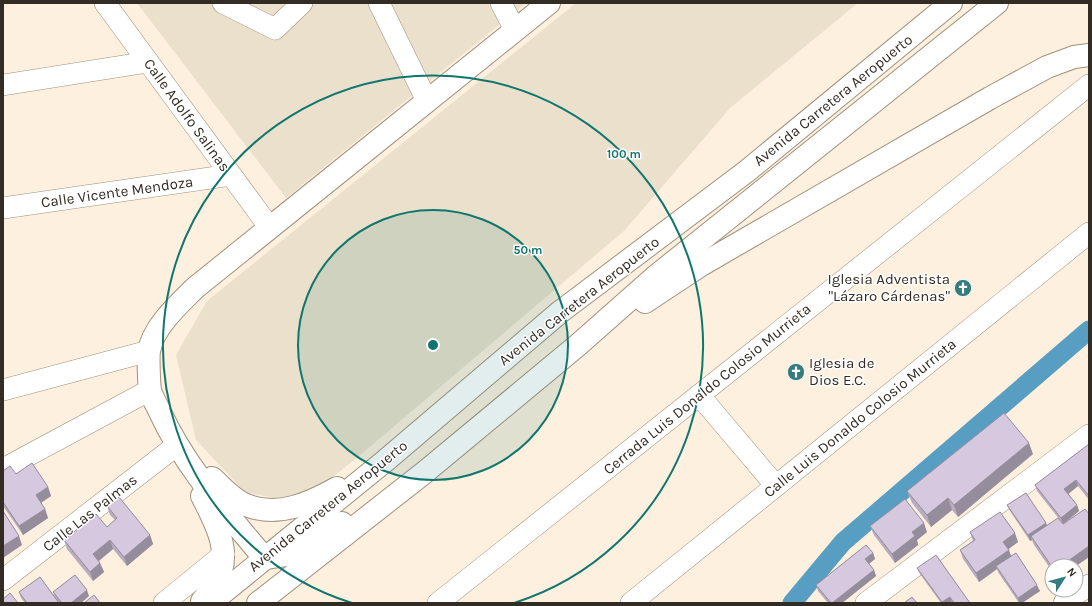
<svg xmlns="http://www.w3.org/2000/svg" width="1092" height="606" viewBox="0 0 1092 606" font-family="Karla,sans-serif">
<rect width="100%" height="100%" fill="#fdf0de"/>
<g fill="#eae0cb">
<polygon points="137,3 526,3 286,198"/>
<polygon points="576,3 858,3 730,108 625,230 358,457 321,486 284,500 245,492 196,440 176,355 207,301"/>
</g>
<g fill="none" stroke-linecap="round" stroke-linejoin="round">
<polyline stroke="#579ec2" stroke-width="19" points="792,603 843,542 1089,330"/>
<defs>
<g id="minor">
<polyline points="105,3 270,228"/>
<polyline points="223,3 275,29 302,3"/>
<polyline points="379,3 427,101"/>
<polyline points="501,3 515,30"/>
<polyline points="3,85 148,62"/>
<polyline points="3,208 231,175"/>
<polyline points="3,390 149,351"/>
<polyline points="699,395 776,486"/>
<polyline points="3,469 150,390"/>
<polyline points="3,580 177,445"/>
<polyline points="164,603 224,554"/>
<polyline points="438,603 1089,85"/>
<polyline points="631,603 1089,233"/>
<polyline points="866,603 1089,435"/>
<polyline points="1064,603 1089,585"/>
</g>
<g id="major">
<polyline points="645,302 701,265 990,98 1047,67 1074,57 1089,55"/>
<path d="M 212,478 C 223,488 233,500 246,505 C 278,518 310,503 337,488"/>
<path d="M 202,496 C 217,525 234,555 214,587 C 210,592 206,596 202,601"/>
<path d="M 342,523 L 286,555 L 264,558 C 227,513 185,467 160,412 C 157,405 152,398 150,390 C 149,384 148,357 149,351 C 153,327 179,304 195,288 L 549,3"/>
<polyline points="210,603 385,461 560,312 747,171 951,3"/>
<polyline points="258,603 425,472 578,345 656,276 997,3"/>
</g>
</defs>
<use href="#minor" stroke="#9f917b" stroke-width="22"/>
<use href="#major" stroke="#9f917b" stroke-width="24"/>
<use href="#minor" stroke="#fff" stroke-width="21"/>
<use href="#major" stroke="#fff" stroke-width="22"/>
</g>
<g fill="#b7acc0">
<polygon points="1089,444 1089,500 1078,486 1068,494 1077,505 1079,511 1063,524 1037,491 1035,485"/>
<polygon points="1033,454 958,517 952,510 931,527 912,503 907,491"/>
<polygon points="3,471 16,474 48,487 51,496 41,503 45,509 48,518 23,535 3,506"/>
<polygon points="1007,505 1046,523 1047,525 1063,524 1089,514 1089,557 1076,566 1052,566 1052,571 1034,545 1032,540 1030,541 1010,511"/>
<polygon points="107,506 150,535 153,544 127,566 113,549 99,561 100,563 104,572 93,581 67,549 64,540 107,527 115,520 110,515"/>
<polygon points="870,526 927,532 917,540 918,545 895,563 874,535"/>
<polygon points="970,532 1018,542 1008,549 1011,556 1040,591 1022,603 1019,603 998,572 997,569 979,582 963,559 960,550 973,541"/>
<polygon points="873,553 875,559 869,564 874,570 876,576 842,603 828,603 818,591 816,585"/>
<polygon points="917,568 970,603 941,603 920,574"/>
<polygon points="19,592 55,598 53,592 89,596 81,603 25,603 21,598"/>
</g>
<g fill="#958c9c">
<polygon points="1029,443 1033,454 958,517 954,505"/>
<polygon points="1076,480 1078,486 1067,495 1064,489"/>
<polygon points="48,487 51,496 39,504 36,495"/>
<polygon points="948,498 952,510 931,527 927,515"/>
<polygon points="1077,505 1079,511 1063,524 1061,518"/>
<polygon points="45,509 48,518 23,535 19,526"/>
<polygon points="924,523 927,532 917,540 918,545 895,563 892,554 912,532"/>
<polygon points="1046,523 1048,529 1031,536 1032,540 1030,541 1028,535"/>
<polygon points="1015,533 1018,542 1006,551 1003,542"/>
<polygon points="150,535 153,544 127,566 124,557"/>
<polygon points="19,536 22,545 3,558 3,546"/>
<polygon points="110,540 113,549 96,563 93,554"/>
<polygon points="1089,546 1089,557 1076,566 1061,566"/>
<polygon points="1009,550 1012,559 996,566 997,569 979,582 976,573"/>
<polygon points="873,553 875,559 867,565 865,559"/>
<polygon points="100,563 104,572 93,581 90,572"/>
<polygon points="874,570 876,576 842,603 832,603"/>
<polygon points="1037,585 1040,591 1022,603 1019,603 1018,598"/>
<polygon points="87,590 89,596 81,603 71,603"/>
<polygon points="950,597 952,603 943,603 942,602"/>
</g>
<g fill="#d5c8df" stroke="#958c9c">
<polygon points="1004,413 1029,443 954,505 948,498 927,515 907,491"/>
<polygon points="1089,444 1089,496 1076,480 1064,489 1077,505 1061,518 1035,485"/>
<polygon points="32,463 48,487 36,495 45,509 19,526 3,502 3,471 10,466 16,474"/>
<polygon points="1026,493 1046,523 1028,535 1007,505"/>
<polygon points="119,497 150,535 124,557 110,540 93,554 100,563 90,572 64,540 96,514 107,527 117,518 107,506"/>
<polygon points="905,499 924,523 912,532 915,536 892,554 870,526"/>
<polygon points="1085,509 1089,514 1089,546 1061,566 1052,566 1052,567 1031,536 1058,518 1063,524"/>
<polygon points="3,511 19,536 3,546"/>
<polygon points="1000,512 1015,533 1003,542 1009,550 976,573 960,550 975,540 970,532"/>
<polygon points="866,545 873,553 865,559 874,570 832,603 831,603 816,585"/>
<polygon points="1016,553 1037,585 1018,598 996,566"/>
<polygon points="936,555 970,603 954,603 950,597 942,602 917,568"/>
<polygon points="75,575 87,590 71,603 62,603 53,592"/>
<polygon points="40,577 59,603 27,603 19,592"/>
<polygon points="10,593 18,603 3,603 3,599"/>
<polygon points="94,595 100,603 84,603"/>
<polygon points="912,597 917,603 904,603"/>
</g>
<circle cx="433" cy="345" r="135" fill="#0f766e" fill-opacity=".12"/>
<g fill="none" stroke="#0f766e" stroke-width="2">
<circle cx="433" cy="345" r="135"/>
<path d="M352 603A270 270 0 1 1 514 603"/>
</g>
<defs>
<symbol id="church-disc" viewBox="-11 -11 22 22"><circle r="9.5" fill="#347d7e" stroke="#fff"/><path d="M-1.2-6h2.4v3.5h3.3v2.4h-3.3V6h-2.4V-.1h-3.3v-2.4h3.3Z" fill="#fff"/></symbol>
</defs>
<g fill-rule="evenodd">
<use href="#church-disc" x="953" y="278" width="20" height="20"/>
<use href="#church-disc" x="786" y="362" width="20" height="20"/>
</g>
<g text-anchor="middle" dominant-baseline="central" stroke-width="3" stroke-linejoin="round" paint-order="stroke">
<g font-size="15" fill="#322c24" stroke="#fff">
<text transform="translate(833 100) rotate(-39)">Avenida Carretera Aeropuerto</text>
<text transform="translate(187 115) rotate(54)">Calle Adolfo Salinas</text>
<text transform="translate(117 192) rotate(-8)">Calle Vicente Mendoza</text>
<text transform="translate(579 301) rotate(-38)">Avenida Carretera Aeropuerto</text>
<text transform="translate(707 389) rotate(-39)">Cerrada Luis Donaldo Colosio Murrieta</text>
<text transform="translate(860 418) rotate(-39)">Calle Luis Donaldo Colosio Murrieta</text>
<text transform="translate(328 506) rotate(-39)">Avenida Carretera Aeropuerto</text>
<text transform="translate(90 513) rotate(-38)">Calle Las Palmas</text>
</g>
<g font-size="15" fill="#322c24" stroke="#fff" text-anchor="end">
<text x="950" y="279">Iglesia Adventista<tspan x="950" dy="17">"Lázaro Cárdenas"</tspan></text>
<text x="809" y="363" text-anchor="start">Iglesia de<tspan x="809" dy="17">Dios E.C.</tspan></text>
</g>
</g>
<circle cx="433" cy="345" r="6" fill="#0f766e" stroke="#fff" stroke-width="2"/>
<g font-size="12" text-anchor="middle" font-weight="bold" fill="#0f766e" stroke="#fff" stroke-width="3" stroke-linejoin="round" paint-order="stroke">
<text x="624" y="158">100 m</text>
<text x="528" y="254">50 m</text>
</g>
<rect width="1092" height="606" fill="none" stroke="#322c24" stroke-width="8"/>
<g transform="translate(1064 578) rotate(54)"><circle r="19" fill="#ffffff" stroke="#adaba7"/>
<path d="M0-3L7 15L0 10L-7 15Z" fill="#347d7e"/>
<text y="-6" font-size="11" font-weight="bold" text-anchor="middle" fill="#322c24">N</text>
</g>
</svg>
